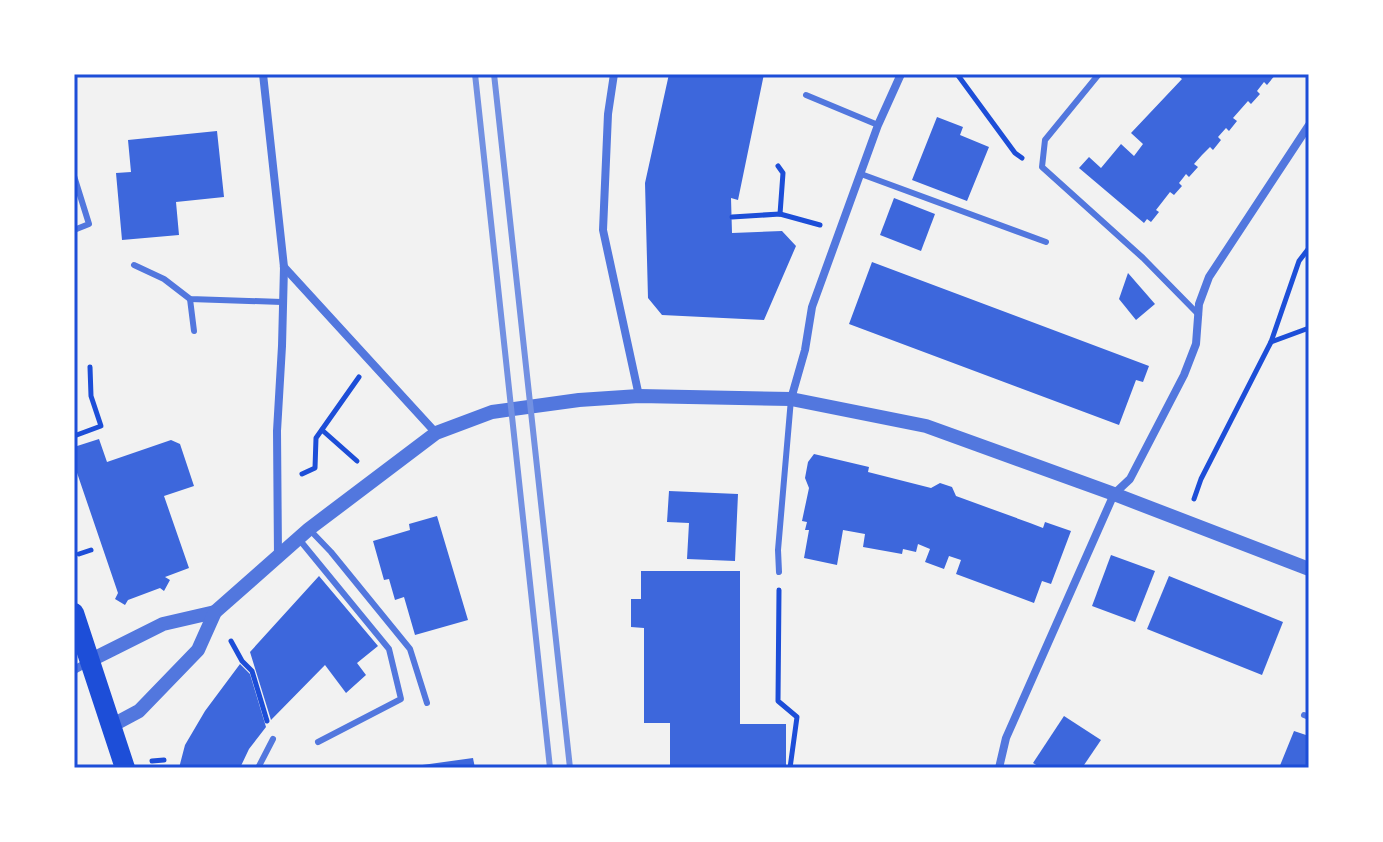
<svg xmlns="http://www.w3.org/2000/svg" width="1383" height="842" viewBox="0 0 1383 842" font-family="Commissioner,sans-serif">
<rect width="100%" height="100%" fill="#f2f2f2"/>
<g fill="#3d67dc">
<polygon points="669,74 764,74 738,200 731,198 732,233 782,231 796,246 764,320 662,315 648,298 645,183"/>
<polygon points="1176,74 1276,74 1267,85 1264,82 1257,91 1260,94 1251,104 1248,101 1233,118 1237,121 1229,131 1226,128 1218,137 1221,140 1213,150 1210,147 1202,155 1194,164 1198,167 1189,177 1186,174 1183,178 1179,183 1182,186 1174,195 1170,192 1156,210 1159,212 1151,222 1147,219 1144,223 1079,168 1089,157 1101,168 1121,144 1134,156 1143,144 1131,133 1182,79"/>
<polygon points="937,117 963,127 960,135 989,147 967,201 912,180"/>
<polygon points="217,131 224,197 176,202 179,235 122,240 116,173 131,172 128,140"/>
<polygon points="894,198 935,214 921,251 880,235"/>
<polygon points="872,262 1149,366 1143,382 1136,380 1119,425 849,324"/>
<polygon points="1128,273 1155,304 1136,320 1119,299"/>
<polygon points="99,439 107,462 171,440 180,444 194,486 164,496 189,568 165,577 170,580 164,591 160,588 128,600 125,605 115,599 118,593 74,464 74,447"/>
<polygon points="814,454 869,467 868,472 931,488 940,483 952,487 956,496 1030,523 1043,528 1045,522 1071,531 1051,584 1042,581 1034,603 956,574 961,560 949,556 944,569 925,562 930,549 918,544 916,552 903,549 902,554 863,547 865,534 843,530 837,565 804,558 809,530 805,530 807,522 802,521 809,488 805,478 808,462"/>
<polygon points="669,491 738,494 735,561 687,559 689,523 667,522"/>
<polygon points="437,516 468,620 415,635 404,597 395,600 389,579 384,580 373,541 410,530 409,524"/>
<polygon points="1111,555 1155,571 1135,622 1092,606"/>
<polygon points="641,571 740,571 740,724 786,724 786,768 670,768 670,723 644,723 644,628 631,627 631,599 641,599"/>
<polygon points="319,576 378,646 357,663 366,675 346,693 325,665 271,720 250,652"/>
<polygon points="1169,576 1283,622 1262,675 1147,629"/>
<polygon points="240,664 250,674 266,727 249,749 240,768 179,768 185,745 205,711"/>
<polygon points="1064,716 1101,740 1082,768 1041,768 1033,763"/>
<polygon points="1294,731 1309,736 1309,768 1279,768"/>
<polygon points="473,758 475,768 415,768 415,766"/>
</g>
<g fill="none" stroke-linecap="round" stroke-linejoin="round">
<g stroke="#1d4ed8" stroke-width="5">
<polyline points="957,74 1015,153 1022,158"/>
<polyline points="778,166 783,173 780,214"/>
<polyline points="732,217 780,214 820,225"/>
<polyline points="1271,342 1309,328"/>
<polyline points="322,430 357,461"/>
<polyline points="74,436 101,426 91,396 90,367"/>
<polyline points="302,474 315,468 316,438 359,377"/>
<polyline points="1194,499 1201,479 1271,342 1299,261 1309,248"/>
<polyline points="79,554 91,550"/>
<polyline points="779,590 778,701 797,717 790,768"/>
<polyline points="231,641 242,661 252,671 267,721"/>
<polyline points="152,761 164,760"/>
</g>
<g stroke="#5277de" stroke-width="6">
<polyline points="1099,74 1045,140 1042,167 1143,258 1199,315"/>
<polyline points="806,95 878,125"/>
<polyline points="861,174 1046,242"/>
<polyline points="74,176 89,224 74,230"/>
<polyline points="134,265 164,279 190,299 282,302"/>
<polyline points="190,299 194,331"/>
<polyline points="309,529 331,552 410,649 427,703"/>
<polyline points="298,538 389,649 401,699 318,742"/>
<polyline points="779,572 778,550 791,399"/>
<polyline points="1304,715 1309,717"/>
<polyline points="258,768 273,739"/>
</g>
<g stroke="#5277de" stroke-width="8">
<polyline points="263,74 284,267 282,346 277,431 278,556"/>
<polyline points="614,74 608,114 603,230 639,396"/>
<polyline points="284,267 436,433"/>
<polyline points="791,399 805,350 812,307 878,125 901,74"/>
<polyline points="74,670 90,661"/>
<polyline points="999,768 1006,738 1114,494 1130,479 1184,375 1196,344 1199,304 1209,277 1309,125"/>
</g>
<g stroke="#5277de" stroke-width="14">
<polyline points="91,660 163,624 215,612"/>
<polyline points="111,726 139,711 198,650 215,612 309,529 436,433 492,412 579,400 639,396 791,399 926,426 1114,494 1309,569"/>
</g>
<polyline stroke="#1d4ed8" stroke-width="20" points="74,613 125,768"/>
<g stroke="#7290e2" stroke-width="6">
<polyline points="475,74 550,768"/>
<polyline points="494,74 570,768"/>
</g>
</g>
<rect width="1383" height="842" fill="none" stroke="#ffffff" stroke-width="152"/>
<rect x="76" y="76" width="1231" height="690" fill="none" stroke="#1d4ed8" stroke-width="3"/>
</svg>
